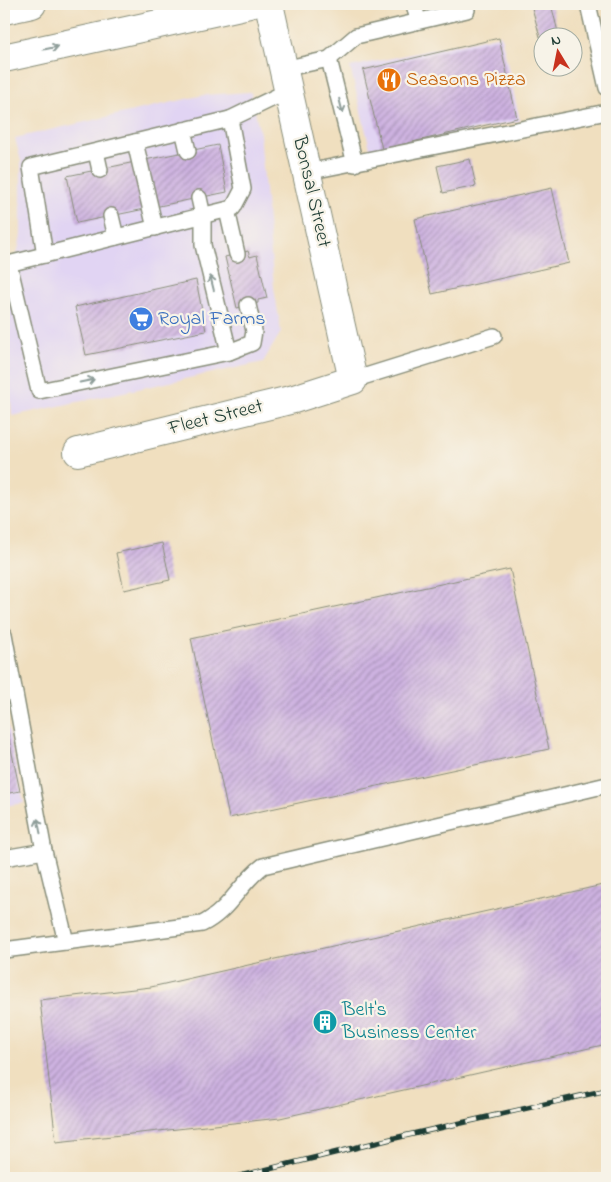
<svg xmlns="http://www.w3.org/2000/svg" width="611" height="1182" viewBox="0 0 611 1182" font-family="'Indie Flower',sans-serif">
<defs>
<pattern id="building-hatch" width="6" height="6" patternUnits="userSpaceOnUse" patternTransform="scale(1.25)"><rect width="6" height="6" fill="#ceb2e1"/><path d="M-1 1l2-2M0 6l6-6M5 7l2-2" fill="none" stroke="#a792b7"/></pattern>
</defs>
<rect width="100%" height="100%" fill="#f7f3e8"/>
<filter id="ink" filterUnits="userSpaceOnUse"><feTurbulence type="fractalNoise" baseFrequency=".02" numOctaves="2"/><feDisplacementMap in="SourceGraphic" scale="10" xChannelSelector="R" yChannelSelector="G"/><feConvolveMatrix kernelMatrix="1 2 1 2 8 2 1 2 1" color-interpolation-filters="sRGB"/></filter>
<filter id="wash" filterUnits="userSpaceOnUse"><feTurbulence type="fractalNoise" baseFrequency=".0096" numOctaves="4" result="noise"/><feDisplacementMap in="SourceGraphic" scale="20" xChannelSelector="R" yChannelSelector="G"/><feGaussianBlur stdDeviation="1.12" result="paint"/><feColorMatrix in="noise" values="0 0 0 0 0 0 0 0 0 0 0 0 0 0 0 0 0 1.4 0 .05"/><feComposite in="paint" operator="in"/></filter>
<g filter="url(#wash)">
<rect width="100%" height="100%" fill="#f0dfbf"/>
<g fill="#e1d4f3">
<polygon points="501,35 520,121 371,152 350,67"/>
<polygon points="251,92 260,134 274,288 281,332 263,362 12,416 5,314 21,235 21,161 15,138 204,95"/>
<polygon points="4,708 24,803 4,806"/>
</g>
<g id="blocks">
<g fill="url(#building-hatch)">
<polygon points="531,4 551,4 558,32 540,37"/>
<polygon points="499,38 517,118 382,149 363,70"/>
<polygon points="218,145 227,192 77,223 67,176"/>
<polygon points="470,159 476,186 443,193 437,166"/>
<polygon points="552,188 569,263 432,294 415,219"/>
<polygon points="248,251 250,257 257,255 267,298 258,300 258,303 237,308 225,257"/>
<polygon points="196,280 206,331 86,355 75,307"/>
<polygon points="162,543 170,580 124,590 116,553"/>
<polygon points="510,569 549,749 229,818 191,638"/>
<polygon points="4,716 20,791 4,794"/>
<polygon points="607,884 607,1044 280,1118 56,1142 40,1000 151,987"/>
</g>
</g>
</g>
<g filter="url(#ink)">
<use href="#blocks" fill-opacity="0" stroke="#888e7a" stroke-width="1"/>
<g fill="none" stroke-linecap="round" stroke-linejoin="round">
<defs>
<g id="service">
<polyline points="414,4 418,21"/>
<polyline points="588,4 607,88"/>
<polyline points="329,59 355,164"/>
<polyline points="283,69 329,59 356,36 467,10 465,4"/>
<polyline points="183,130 188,151"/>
<polyline points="135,142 155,228"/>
<polyline points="96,152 100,170"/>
<polyline points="307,172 607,112"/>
<polyline points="227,210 237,254"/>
<polyline points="111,216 116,237"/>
<polyline points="45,255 31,167 230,119"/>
<polyline points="9,264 39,391 229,352 203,245 203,216 199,198"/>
<polyline points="4,265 233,208 243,189 230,119 288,91"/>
<polyline points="229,352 252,343 254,331 248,305"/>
<polyline points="353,380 494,336"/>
<polyline points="4,634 44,851 4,858"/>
<polyline points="44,851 66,942"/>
<path d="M 4,950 L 202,924 C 230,910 239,884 263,866 L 607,785"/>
</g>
<polyline id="minor" points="78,452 294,399 353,380 269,4"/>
<g id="primary">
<polyline points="4,10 32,4"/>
<polyline points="4,58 249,4"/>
</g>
</defs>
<use href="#service" stroke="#888e7a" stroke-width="18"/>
<use href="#minor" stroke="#888e7a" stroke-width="30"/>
<use href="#primary" stroke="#888e7a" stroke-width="30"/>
<use href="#service" stroke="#fff" stroke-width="15"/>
<use href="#minor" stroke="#fff" stroke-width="28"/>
<use href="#primary" stroke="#fff" stroke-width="28"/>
<defs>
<polyline id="rail" points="232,1178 395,1138 607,1090"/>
</defs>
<use href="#rail" stroke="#1f3d34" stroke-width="5.5"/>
<use href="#rail" stroke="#f7f3e8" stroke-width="4" stroke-dasharray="11" stroke-linecap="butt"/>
</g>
<defs><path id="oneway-shaft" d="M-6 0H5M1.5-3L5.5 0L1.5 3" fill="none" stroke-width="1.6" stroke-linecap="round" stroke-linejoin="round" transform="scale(1.25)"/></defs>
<g stroke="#8f9e9a">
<use href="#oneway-shaft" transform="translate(51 48) rotate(-12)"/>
<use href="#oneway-shaft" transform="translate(341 106) rotate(76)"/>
<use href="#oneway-shaft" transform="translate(212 283) rotate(-104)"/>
<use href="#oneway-shaft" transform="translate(87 381) rotate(-12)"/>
<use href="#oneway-shaft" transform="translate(39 826) rotate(-101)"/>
</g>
</g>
<defs>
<symbol id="restaurant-disc" viewBox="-11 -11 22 22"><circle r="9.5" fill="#e8710a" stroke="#f7f3e8"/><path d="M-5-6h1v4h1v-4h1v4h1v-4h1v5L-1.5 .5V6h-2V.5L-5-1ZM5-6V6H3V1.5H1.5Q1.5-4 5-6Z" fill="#fff"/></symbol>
<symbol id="supermarket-disc" viewBox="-11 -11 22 22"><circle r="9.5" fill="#3f7fe0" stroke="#f7f3e8"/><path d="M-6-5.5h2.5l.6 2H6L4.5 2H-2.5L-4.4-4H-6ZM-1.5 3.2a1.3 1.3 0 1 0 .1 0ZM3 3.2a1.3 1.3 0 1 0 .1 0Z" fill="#fff"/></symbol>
<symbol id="building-disc" viewBox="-11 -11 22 22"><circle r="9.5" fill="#0f9aa8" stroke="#f7f3e8"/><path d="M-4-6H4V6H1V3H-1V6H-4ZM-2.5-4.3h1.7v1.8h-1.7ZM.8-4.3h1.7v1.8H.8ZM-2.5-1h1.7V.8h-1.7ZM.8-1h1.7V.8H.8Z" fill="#fff"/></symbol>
</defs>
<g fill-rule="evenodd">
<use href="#restaurant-disc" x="375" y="66" width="28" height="28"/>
<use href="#supermarket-disc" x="127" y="305" width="28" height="28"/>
<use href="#building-disc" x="311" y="1008" width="28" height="28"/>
</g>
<g text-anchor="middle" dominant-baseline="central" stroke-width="4.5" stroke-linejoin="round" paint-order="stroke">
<g font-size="20" fill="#c56008" stroke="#f7f3e8" text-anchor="start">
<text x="406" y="80">Seasons Pizza</text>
</g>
<g font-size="20" fill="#1f3d34" stroke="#f7f3e8">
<text transform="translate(311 192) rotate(77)">Bonsal Street</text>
<text transform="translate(216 418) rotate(-14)">Fleet Street</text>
</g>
<g font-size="20" fill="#366cbe" stroke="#f7f3e8" text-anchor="start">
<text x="158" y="319">Royal Farms</text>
</g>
<g font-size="20" fill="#0d838f" stroke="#f7f3e8" text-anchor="start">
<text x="342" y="1010">Belt's<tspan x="342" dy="23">Business Center</tspan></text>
</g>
</g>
<rect width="611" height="1182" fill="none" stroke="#f7f3e8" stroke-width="20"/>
<g transform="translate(558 52) rotate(350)"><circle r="24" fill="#f7f3e8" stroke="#a1aaa0"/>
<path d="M0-4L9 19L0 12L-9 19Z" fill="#c8321e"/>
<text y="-8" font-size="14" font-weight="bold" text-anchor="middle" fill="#1f3d34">N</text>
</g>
</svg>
